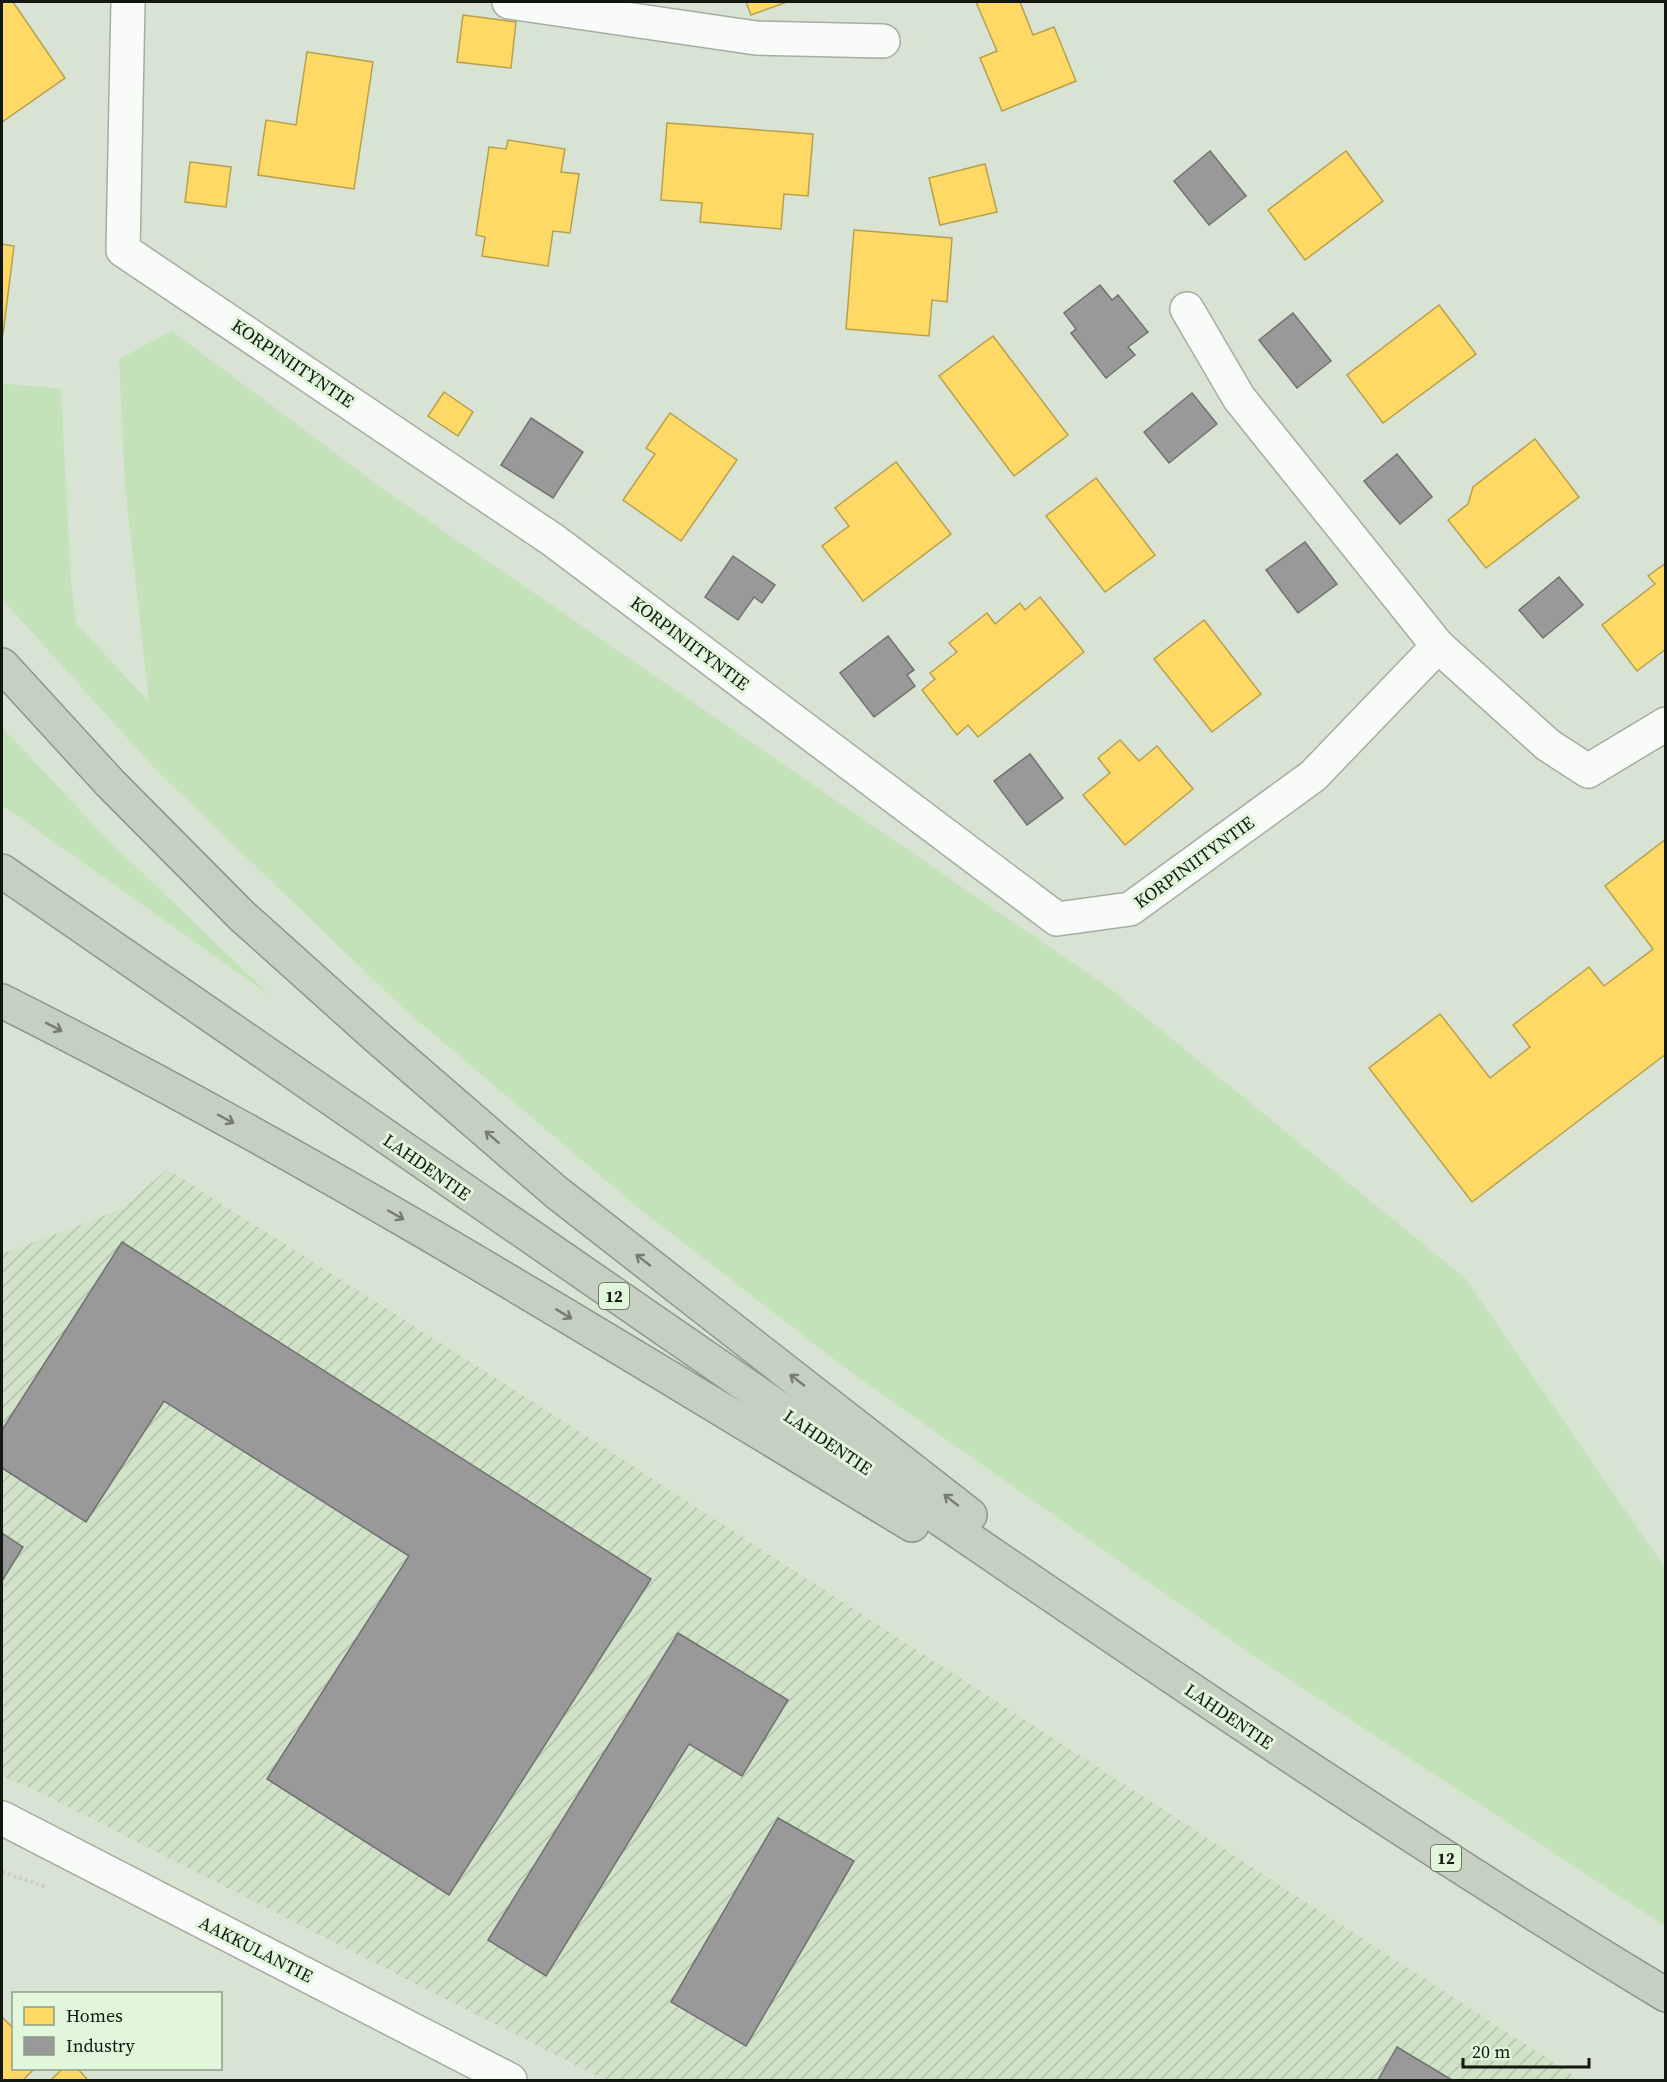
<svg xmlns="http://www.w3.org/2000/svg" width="1667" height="2082" viewBox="0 0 1667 2082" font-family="'Source Serif 4',serif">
<defs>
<pattern id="industrial-furrows" width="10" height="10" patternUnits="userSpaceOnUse" patternTransform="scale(1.5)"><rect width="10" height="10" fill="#d0e3c9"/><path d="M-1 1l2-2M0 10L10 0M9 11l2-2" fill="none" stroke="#b2c2ab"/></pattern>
</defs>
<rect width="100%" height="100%" fill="#d8e3d3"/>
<polygon fill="url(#industrial-furrows)" points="167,1169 574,1428 1581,2080 605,2080 35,1790 2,1776 2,1254 122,1209"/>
<g fill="#c4e2b9">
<polygon points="172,331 390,494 1112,990 1465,1278 1665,1568 1665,1926 1251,1654 852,1373 636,1206 403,1008 157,771 2,599 2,383 61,389 71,582 76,623 149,702 125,486 119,359"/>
<polygon points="2,727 105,837 272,997 2,805"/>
</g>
<g fill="#ffd966" stroke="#b89f4c" stroke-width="1.5">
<polygon points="2,2 13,2 65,78 2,122"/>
<polygon points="746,2 787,2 751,15"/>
<polygon points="976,2 1020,2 1033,35 1054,27 1076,81 1002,111 980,58 997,51"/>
<polygon points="463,15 516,22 511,68 457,62"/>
<polygon points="307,52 373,62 354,189 258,175 266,120 296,125"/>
<polygon points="667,123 813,134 808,196 784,194 781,229 700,222 702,203 661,200"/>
<polygon points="508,140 565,149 561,172 579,174 570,233 553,231 548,266 482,256 485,237 476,235 489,147 506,149"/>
<polygon points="1346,151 1383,201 1305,260 1268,210"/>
<polygon points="190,162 231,167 226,207 185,202"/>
<polygon points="985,164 997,212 940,225 929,178"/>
<polygon points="854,230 952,238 947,302 932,300 929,336 846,329"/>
<polygon points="2,244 14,246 3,334 2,334"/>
<polygon points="1439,305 1476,354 1383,423 1347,375"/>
<polygon points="993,336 1068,435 1014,476 939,376"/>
<polygon points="444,392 473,412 458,436 428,416"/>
<polygon points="670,413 737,460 681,541 623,500 655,454 646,448"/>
<polygon points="1535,439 1579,497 1486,568 1448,520 1468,504 1473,487"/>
<polygon points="896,462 951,534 863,601 822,546 849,526 835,508"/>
<polygon points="1096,478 1155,555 1105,592 1046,516"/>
<polygon points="1666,563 1666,649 1637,671 1602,625 1655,584 1648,576"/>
<polygon points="1040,597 1084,652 978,737 968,725 957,735 922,690 935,679 930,673 957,652 949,643 987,613 995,624 1020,603 1025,610"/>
<polygon points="1204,620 1261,694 1212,732 1154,659"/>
<polygon points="1120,740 1139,761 1157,746 1193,789 1125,845 1083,795 1110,773 1098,758"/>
<polygon points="1666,839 1666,1054 1472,1202 1369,1068 1440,1014 1490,1078 1530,1047 1513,1025 1589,967 1604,986 1653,949 1605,886"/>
<polygon points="2,2017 14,2029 14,2068 35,2068 23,2080 2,2080"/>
<polygon points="63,2068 77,2068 88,2080 51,2080"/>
</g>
<g fill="#999" stroke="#707270" stroke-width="1.5">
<polygon points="1210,151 1246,196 1209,225 1174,181"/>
<polygon points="1100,285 1112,300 1118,295 1148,332 1128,347 1135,355 1106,378 1071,333 1076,329 1064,313"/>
<polygon points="1293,313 1331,361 1297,388 1259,340"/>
<polygon points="1192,393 1217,424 1169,463 1144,432"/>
<polygon points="531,418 583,452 553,498 501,465"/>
<polygon points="1397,454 1432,497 1400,524 1364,481"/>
<polygon points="1305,542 1337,584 1298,613 1266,570"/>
<polygon points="733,556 775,585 762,603 754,597 738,620 705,597"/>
<polygon points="1559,577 1583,605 1543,638 1519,610"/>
<polygon points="888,636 914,670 907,675 915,686 874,717 840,673"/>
<polygon points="1030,754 1063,798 1027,825 994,781"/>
<polygon points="122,1242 651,1579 449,1895 267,1779 409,1556 164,1401 86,1522 2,1468 2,1430"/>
<polygon points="2,1533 23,1547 2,1581"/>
<polygon points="678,1633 788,1700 742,1776 689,1744 546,1976 488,1940"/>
<polygon points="778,1818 854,1861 746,2046 671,2002"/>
<polygon points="1397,2047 1452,2080 1378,2080"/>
</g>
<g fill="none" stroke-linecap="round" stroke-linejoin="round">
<defs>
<g id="minor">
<polyline points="128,2 123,250 553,540 1057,919 1130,909 1313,776 1438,646 1239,398 1187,309"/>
<polyline points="509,2 756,38 883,41"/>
<polyline points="1438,646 1548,745 1588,771 1666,724"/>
<polyline points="2,1818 510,2080"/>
</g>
<g id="highway">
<polyline points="2,665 110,783 242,916 378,1038 556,1192 970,1515"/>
<path d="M 2,871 C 291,1074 582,1274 873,1473 C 1134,1652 1395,1831 1666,1995"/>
<path d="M 2,1001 C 315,1158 612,1343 912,1525"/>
</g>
</defs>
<use href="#minor" stroke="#a4ada1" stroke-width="36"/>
<use href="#highway" stroke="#8a9984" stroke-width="36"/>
<polyline stroke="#cacec9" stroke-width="4" stroke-dasharray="3 3" stroke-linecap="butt" points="2,1872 47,1887"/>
<use href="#minor" stroke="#f9fbf8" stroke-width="33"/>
<use href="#highway" stroke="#c6d0c2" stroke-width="33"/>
</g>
<defs><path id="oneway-shaft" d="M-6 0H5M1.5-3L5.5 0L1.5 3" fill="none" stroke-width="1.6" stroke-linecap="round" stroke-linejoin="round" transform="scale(1.5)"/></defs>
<g stroke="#757d71">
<use href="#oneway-shaft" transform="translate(54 1027) rotate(27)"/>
<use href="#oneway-shaft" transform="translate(226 1119) rotate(28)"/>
<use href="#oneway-shaft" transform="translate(492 1137) rotate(-139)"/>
<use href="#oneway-shaft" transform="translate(396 1215) rotate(30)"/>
<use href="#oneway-shaft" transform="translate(643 1260) rotate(-142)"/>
<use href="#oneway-shaft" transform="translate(564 1314) rotate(31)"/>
<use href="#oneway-shaft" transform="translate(797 1380) rotate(-142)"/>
<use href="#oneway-shaft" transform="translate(951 1500) rotate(-142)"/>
</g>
<g text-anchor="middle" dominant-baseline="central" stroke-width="6" stroke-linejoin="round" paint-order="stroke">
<g fill="#e1f6db" stroke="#4f5b4c" stroke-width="1.5">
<rect x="599" y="1283" width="30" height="26" rx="4.5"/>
<rect x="1431" y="1845" width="30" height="26" rx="4.5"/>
</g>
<g font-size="16" font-weight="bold" fill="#11180f">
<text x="614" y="1296">12</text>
<text x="1446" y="1858">12</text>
</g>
<g font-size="18" fill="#11180f" stroke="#e1f6db">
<text transform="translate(293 363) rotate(34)">KORPINIITYNTIE</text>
<text transform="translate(690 643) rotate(37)">KORPINIITYNTIE</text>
<text transform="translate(1194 862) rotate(-36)">KORPINIITYNTIE</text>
<text transform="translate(427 1167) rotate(35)">LAHDENTIE</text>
<text transform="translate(828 1442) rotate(34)">LAHDENTIE</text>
<text transform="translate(1229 1716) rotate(34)">LAHDENTIE</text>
<text transform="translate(256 1949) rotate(27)">AAKKULANTIE</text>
</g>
</g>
<rect width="1667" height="2082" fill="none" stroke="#11180f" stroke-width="6"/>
<rect x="12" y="1992" width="210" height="78" fill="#e1f6db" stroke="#8e9d89" stroke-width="1.5"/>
<rect x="24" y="2007" width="30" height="18" fill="#ffd966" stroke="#8e9d89" stroke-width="1.5"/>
<text x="66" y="2022" font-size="18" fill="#11180f">Homes</text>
<rect x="24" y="2037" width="30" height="18" fill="#999999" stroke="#8e9d89" stroke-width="1.5"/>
<text x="66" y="2052" font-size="18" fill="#11180f">Industry</text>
<path d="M1463 2058v9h126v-9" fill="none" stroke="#11180f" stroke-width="3"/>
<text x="1472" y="2058" font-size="18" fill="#11180f" stroke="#e1f6db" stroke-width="4.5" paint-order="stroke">20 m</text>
</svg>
